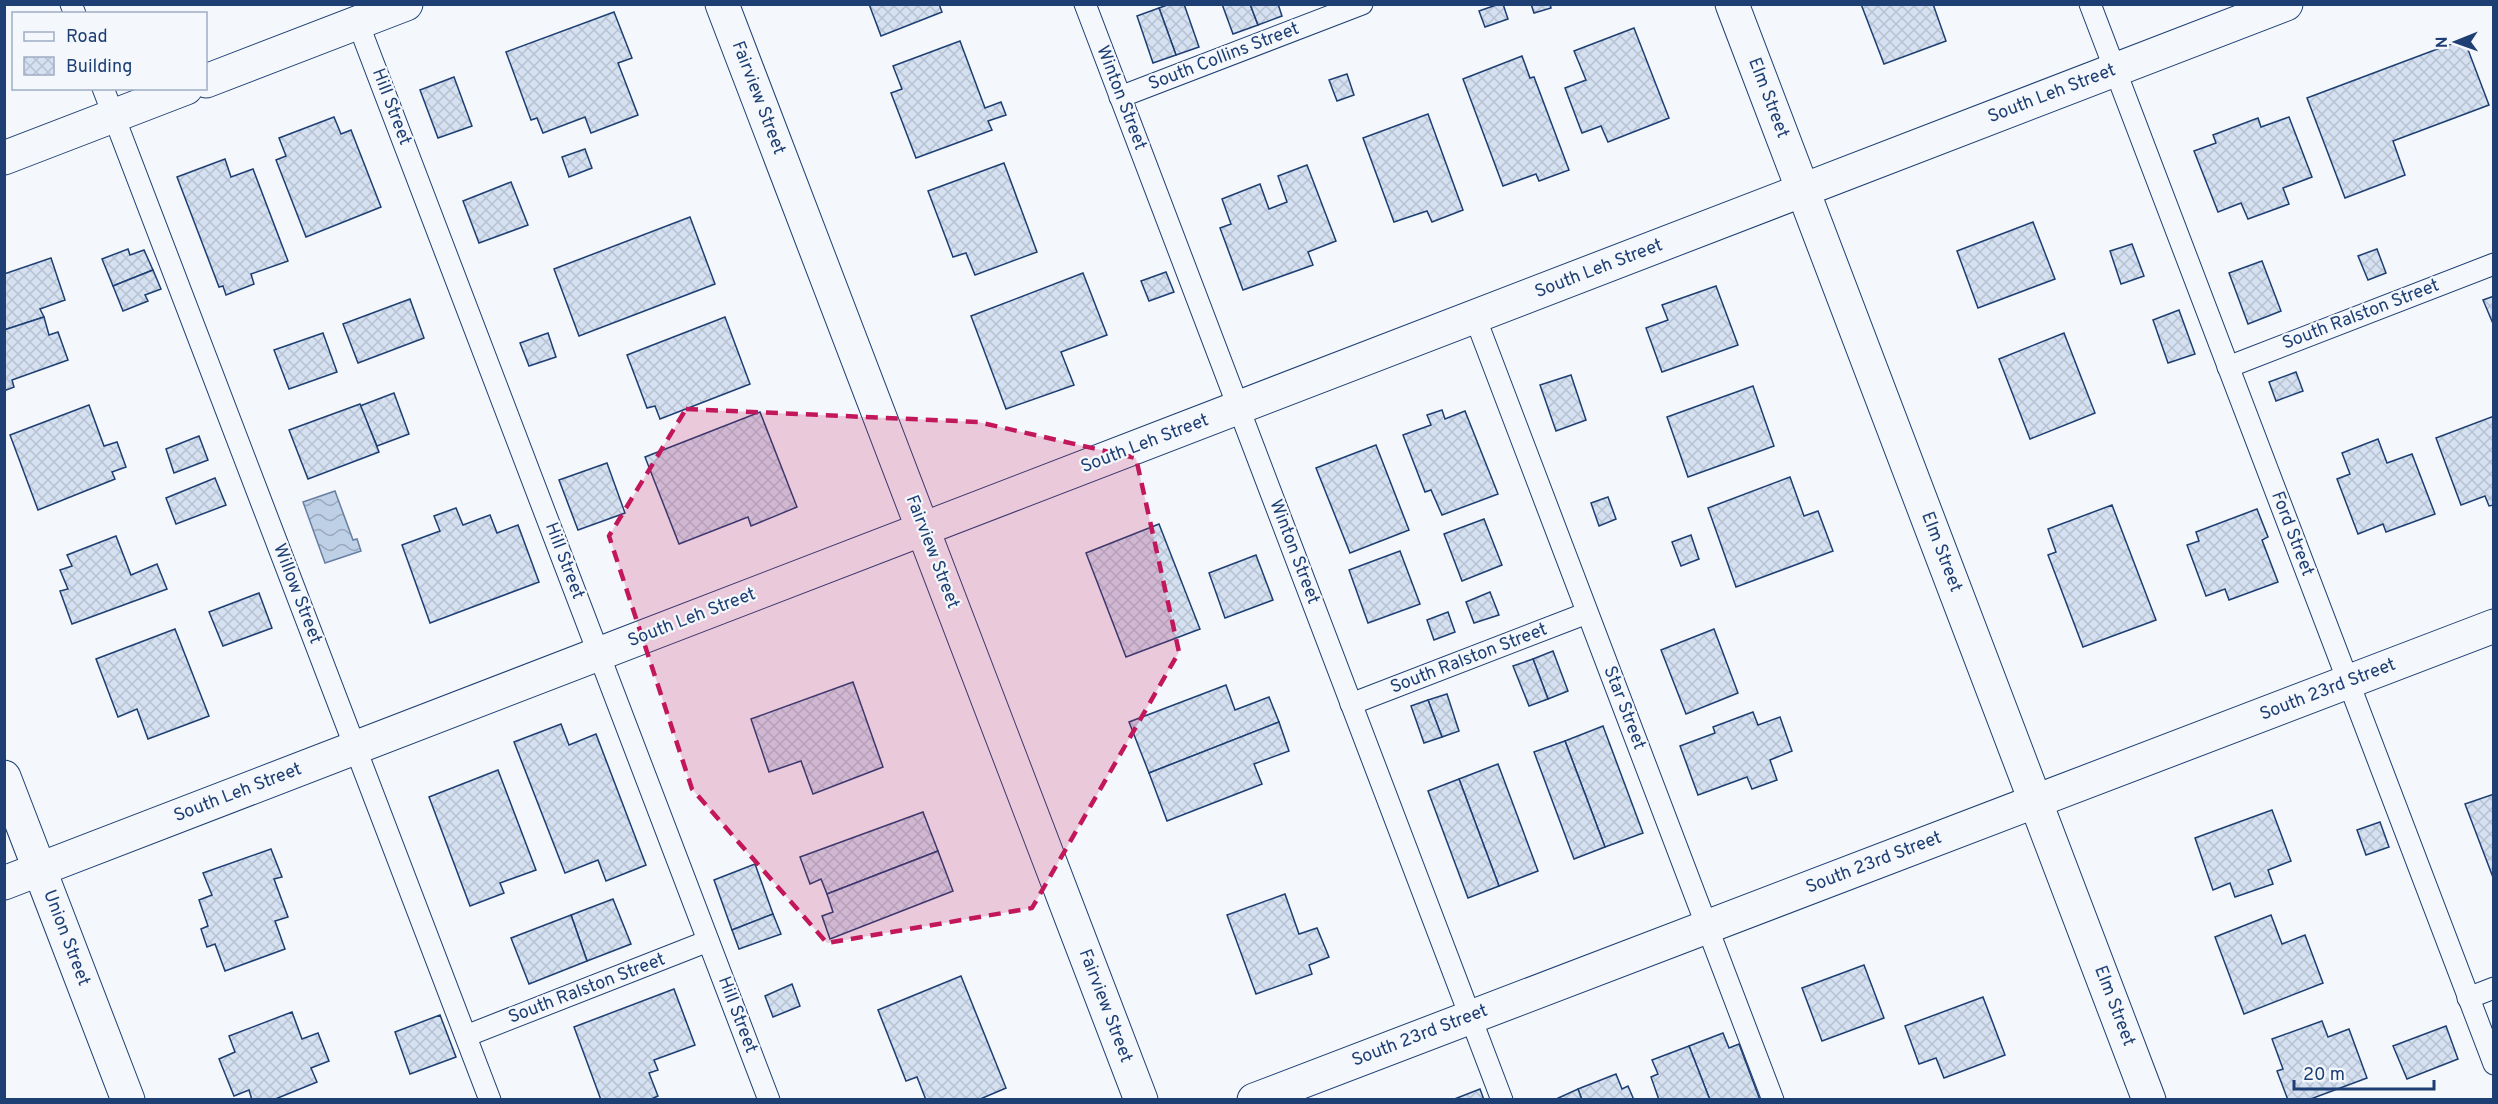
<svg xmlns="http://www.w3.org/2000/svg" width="2498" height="1104" viewBox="0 0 2498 1104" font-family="Overpass,sans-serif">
<defs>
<pattern id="water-waves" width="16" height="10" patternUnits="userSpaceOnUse" patternTransform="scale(1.5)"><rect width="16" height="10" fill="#bed0e5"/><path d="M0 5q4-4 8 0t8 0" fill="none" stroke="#9aaabe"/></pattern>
<pattern id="building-cross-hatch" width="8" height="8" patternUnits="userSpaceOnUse" patternTransform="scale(1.5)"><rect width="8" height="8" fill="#d5e0f0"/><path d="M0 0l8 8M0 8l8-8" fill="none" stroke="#b6c1d1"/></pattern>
</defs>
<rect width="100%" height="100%" fill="#f4f7fb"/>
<polygon fill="url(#water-waves)" stroke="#687fa3" stroke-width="1.5" points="335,491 353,540 357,539 361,551 325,563 303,502"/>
<g fill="url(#building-cross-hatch)" stroke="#1d3f73" stroke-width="1.5">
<polygon points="869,4 939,4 942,12 881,36"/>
<polygon points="1170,4 1184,4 1199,47 1176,55 1159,8"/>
<polygon points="1222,4 1250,4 1258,25 1233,34"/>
<polygon points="1250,4 1278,4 1282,16 1258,25"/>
<polygon points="1499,4 1503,4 1508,19 1485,27 1479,11"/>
<polygon points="1531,4 1550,4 1551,8 1534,13"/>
<polygon points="1861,4 1933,4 1946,41 1884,64"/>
<polygon points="1159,8 1176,55 1153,63 1137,16"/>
<polygon points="614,12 632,58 618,63 638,115 591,133 585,117 543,133 537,118 531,120 506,52"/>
<polygon points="1634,28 1669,118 1608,142 1601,126 1582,133 1565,88 1586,80 1574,51"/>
<polygon points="2464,39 2489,105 2393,141 2405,175 2345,198 2307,98"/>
<polygon points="960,41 985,108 1001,102 1006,115 988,121 992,130 916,158 891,93 902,89 893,66"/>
<polygon points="1522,56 1530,78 1534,77 1569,170 1539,181 1536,174 1503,186 1463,79"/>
<polygon points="1347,74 1354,95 1337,101 1329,80"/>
<polygon points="454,77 472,126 438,138 420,90"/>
<polygon points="1428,114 1463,210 1432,222 1427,211 1394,222 1363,138"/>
<polygon points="334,117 341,134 351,130 381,207 306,237 276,160 286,156 279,138"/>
<polygon points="2289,117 2312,177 2283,188 2289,204 2248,219 2241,203 2218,212 2194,151 2216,143 2213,135 2258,118 2261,127"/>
<polygon points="585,149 592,168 569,177 562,157"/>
<polygon points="225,159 231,177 253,169 288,261 251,274 254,284 226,295 223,286 219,287 177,177"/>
<polygon points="1004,163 1037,252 975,275 966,253 953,257 928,191"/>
<polygon points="1307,165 1336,241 1308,252 1313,265 1243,290 1220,228 1231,224 1222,199 1260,184 1269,209 1287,202 1278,176"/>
<polygon points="511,182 528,225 479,243 463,201"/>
<polygon points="690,217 715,284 579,336 554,269"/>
<polygon points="2033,222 2055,279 1978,308 1957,251"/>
<polygon points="2132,244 2144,276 2121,284 2110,251"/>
<polygon points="128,249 130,255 144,250 153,270 113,286 102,259"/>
<polygon points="2377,249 2386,273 2368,280 2358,256"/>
<polygon points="51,258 65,300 40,309 44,317 4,330 4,274"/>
<polygon points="2262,261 2281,311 2248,324 2229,273"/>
<polygon points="153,270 161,289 145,295 148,301 123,311 113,286"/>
<polygon points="1166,272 1174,292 1149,301 1141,281"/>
<polygon points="1083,273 1107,335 1061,352 1074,385 1006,409 971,316"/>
<polygon points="1716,286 1738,345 1662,372 1646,328 1668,320 1662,305"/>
<polygon points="2494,296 2494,326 2483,300"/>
<polygon points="410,299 424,338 358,363 343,324"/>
<polygon points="2179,310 2195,354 2168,363 2153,320"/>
<polygon points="44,317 49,335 58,332 68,360 12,380 14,387 4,391 4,330"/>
<polygon points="725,317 750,384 660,419 655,406 647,408 627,355"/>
<polygon points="323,333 337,372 289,389 274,350"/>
<polygon points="548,333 556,357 529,366 520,343"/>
<polygon points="2064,333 2095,413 2030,439 1999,359"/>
<polygon points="2296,372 2303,391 2276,401 2269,382"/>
<polygon points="1571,375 1586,420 1556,431 1540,385"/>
<polygon points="1753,386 1774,446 1688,477 1667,417"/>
<polygon points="394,393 409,434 377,446 360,406"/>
<polygon points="360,404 379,452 308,479 289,430"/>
<polygon points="89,405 104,446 117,442 126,467 112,472 115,479 38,510 10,435"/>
<polygon points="1442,410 1445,419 1465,411 1498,494 1442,515 1431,490 1425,492 1403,435 1431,425 1427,415"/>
<polygon points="760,412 797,507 751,526 748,517 679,544 645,457"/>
<polygon points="2494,416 2494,505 2489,506 2485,496 2461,505 2436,438"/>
<polygon points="199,436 208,460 174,473 166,449"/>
<polygon points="2378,439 2387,463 2412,454 2435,514 2386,532 2383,524 2358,534 2337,479 2350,474 2342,453"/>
<polygon points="1376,445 1409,530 1350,553 1316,468"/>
<polygon points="607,463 625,513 578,530 559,480"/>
<polygon points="1790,477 1804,516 1818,511 1833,551 1736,587 1708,508"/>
<polygon points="215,478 226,505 176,524 166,498"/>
<polygon points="1608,497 1616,519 1599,526 1591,503"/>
<polygon points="2112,505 2156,620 2083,647 2048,555 2056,552 2048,529"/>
<polygon points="456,508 463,525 490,515 497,533 518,525 539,582 430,623 402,545 440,531 434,516"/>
<polygon points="2257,509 2268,537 2262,540 2278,582 2229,600 2225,589 2206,596 2187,545 2199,541 2196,532"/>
<polygon points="1484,519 1502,565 1462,581 1444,534"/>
<polygon points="1159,524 1200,629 1126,657 1086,553"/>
<polygon points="1691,535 1699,559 1681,566 1672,542"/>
<polygon points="116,536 131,575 157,564 167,589 72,624 60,591 68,589 60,570 72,566 67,555"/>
<polygon points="1400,551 1420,604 1368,623 1349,570"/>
<polygon points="1256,555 1273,600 1225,618 1209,573"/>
<polygon points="1490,592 1499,615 1474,623 1466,602"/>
<polygon points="259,593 272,628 223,646 209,612"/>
<polygon points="1448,612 1455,632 1434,640 1427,620"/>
<polygon points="175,629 209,716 148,739 137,709 118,717 96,659"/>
<polygon points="1714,629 1738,693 1686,714 1661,650"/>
<polygon points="1553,651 1568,691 1548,699 1533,659"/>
<polygon points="1533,659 1548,699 1529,706 1513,666"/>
<polygon points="853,682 883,767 813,794 801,761 769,772 751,719"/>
<polygon points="1226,685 1235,710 1269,697 1279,722 1149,773 1129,722"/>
<polygon points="1447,694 1459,731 1442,737 1428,700"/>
<polygon points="1428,700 1442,737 1424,743 1411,706"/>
<polygon points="1753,712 1758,725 1780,717 1792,751 1770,760 1777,780 1752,789 1747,777 1698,795 1680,746 1715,733 1713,727"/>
<polygon points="1279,722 1289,751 1254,764 1262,784 1167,821 1149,773"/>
<polygon points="561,724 569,745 596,734 646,865 606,881 598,860 565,873 514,742"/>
<polygon points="1603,726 1643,833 1605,847 1565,741"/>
<polygon points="1565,741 1605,847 1574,859 1534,752"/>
<polygon points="1498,764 1538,871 1499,886 1459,779"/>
<polygon points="498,770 536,870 500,883 504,893 470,906 429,797"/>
<polygon points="1459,779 1499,886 1468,898 1428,791"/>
<polygon points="2494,794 2494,880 2465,804"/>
<polygon points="2272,810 2291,861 2268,870 2273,884 2235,897 2230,883 2213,890 2195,838"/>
<polygon points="923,812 938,851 827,894 821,879 810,884 800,857"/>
<polygon points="2380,822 2389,847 2366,855 2357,830"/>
<polygon points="271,849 282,877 274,879 288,917 275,921 285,949 225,971 215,944 207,947 201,929 208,926 199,900 212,895 203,873"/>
<polygon points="938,851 953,891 830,939 822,916 833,912 827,894"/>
<polygon points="755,864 773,914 732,930 714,880"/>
<polygon points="1285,894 1299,934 1317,928 1329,957 1309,965 1312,974 1256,994 1227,915"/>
<polygon points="613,899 631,944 587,961 571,915"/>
<polygon points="773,914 781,934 739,949 732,930"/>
<polygon points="571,915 587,961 529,984 511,938"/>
<polygon points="2271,915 2282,944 2305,935 2323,983 2244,1014 2215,937"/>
<polygon points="1864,965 1884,1018 1822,1041 1802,988"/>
<polygon points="961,976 1006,1088 978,1100 926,1100 917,1077 906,1081 878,1010"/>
<polygon points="792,984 800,1006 773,1017 765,996"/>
<polygon points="674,989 695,1045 654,1060 658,1070 649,1073 658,1096 649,1100 601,1100 574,1027"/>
<polygon points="1983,997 2005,1055 1944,1078 1936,1058 1919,1064 1905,1026"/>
<polygon points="292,1012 302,1039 318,1033 329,1061 311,1068 317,1082 273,1100 252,1100 249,1090 234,1096 219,1059 235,1052 229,1036"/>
<polygon points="440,1015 456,1057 410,1074 395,1032"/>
<polygon points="2322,1021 2328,1037 2349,1029 2367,1078 2308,1100 2288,1100 2277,1071 2283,1069 2272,1039"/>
<polygon points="2446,1026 2458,1059 2407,1079 2393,1046"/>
<polygon points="1723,1033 1729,1048 1739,1044 1760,1100 1710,1100 1689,1046"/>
<polygon points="1689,1046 1710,1100 1659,1100 1651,1077 1658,1074 1652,1060"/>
<polygon points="1616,1074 1622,1089 1628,1086 1634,1100 1582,1100 1578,1089"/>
<polygon points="1480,1089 1484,1100 1452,1100"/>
<polygon points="1578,1089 1582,1100 1554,1100"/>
</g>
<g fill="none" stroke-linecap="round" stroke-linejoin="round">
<defs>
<g id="lane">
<polyline points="71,4 75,14"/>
<polyline points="1085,4 1502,1100"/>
<polyline points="2090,4 2494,1064"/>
<polyline points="358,23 769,1100"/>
<polyline points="103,88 490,1100"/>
<polyline points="1120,97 1362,4"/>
<polyline points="1475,317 1773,1100"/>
<polyline points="2228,367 2494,264"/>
<polyline points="1351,704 1587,613"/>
<polyline points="2468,998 2494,988"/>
<polyline points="466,1036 708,941"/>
</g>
<g id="street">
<polyline points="722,4 1141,1100"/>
<polyline points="1732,4 2149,1100"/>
<polyline points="206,81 406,4"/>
<polyline points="4,158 186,88"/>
<polyline points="4,883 2286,4"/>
<polyline points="1254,1100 2494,626"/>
</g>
<polyline id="secondary" points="4,777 128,1100"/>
</defs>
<use href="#lane" stroke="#1d3f73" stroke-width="23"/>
<use href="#street" stroke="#1d3f73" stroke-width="35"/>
<use href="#secondary" stroke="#1d3f73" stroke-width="35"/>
<use href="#lane" stroke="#f4f7fb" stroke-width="21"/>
<use href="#street" stroke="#f4f7fb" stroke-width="33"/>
<use href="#secondary" stroke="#f4f7fb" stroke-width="33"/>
</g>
<path fill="#c2185b" fill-opacity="0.2" stroke="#c2185b" stroke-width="4.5" stroke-dasharray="12 8" stroke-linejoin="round" d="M 686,409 L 978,422 L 1136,458 L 1179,652 L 1032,908 L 827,943 L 692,789 L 609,536 Z"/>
<g text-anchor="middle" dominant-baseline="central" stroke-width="4.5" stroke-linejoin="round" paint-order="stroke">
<g font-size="18" fill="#1d3f73" stroke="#f4f7fb">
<text transform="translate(1224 57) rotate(-21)">South Collins Street</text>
<text transform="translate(2052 94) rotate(-21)">South Leh Street</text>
<text transform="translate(758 98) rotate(69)">Fairview Street</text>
<text transform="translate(1121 98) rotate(69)">Winton Street</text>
<text transform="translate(1768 98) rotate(69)">Elm Street</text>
<text transform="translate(391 107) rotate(69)">Hill Street</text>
<text transform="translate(1599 269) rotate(-21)">South Leh Street</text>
<text transform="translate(2361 315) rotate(-21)">South Ralston Street</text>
<text transform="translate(1145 444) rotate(-21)">South Leh Street</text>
<text transform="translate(2292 534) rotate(69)">Ford Street</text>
<text transform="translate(932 552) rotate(69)">Fairview Street</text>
<text transform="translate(1294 552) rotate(69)">Winton Street</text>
<text transform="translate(1941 552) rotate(69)">Elm Street</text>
<text transform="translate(564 561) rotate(69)">Hill Street</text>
<text transform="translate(297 594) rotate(69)">Willow Street</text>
<text transform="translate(692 618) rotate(-21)">South Leh Street</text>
<text transform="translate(1469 659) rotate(-21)">South Ralston Street</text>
<text transform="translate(2328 690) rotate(-21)">South 23rd Street</text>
<text transform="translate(1624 708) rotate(69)">Star Street</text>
<text transform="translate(238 793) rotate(-21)">South Leh Street</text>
<text transform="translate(1874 863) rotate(-21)">South 23rd Street</text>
<text transform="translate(66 938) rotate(69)">Union Street</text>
<text transform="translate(587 989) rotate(-21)">South Ralston Street</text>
<text transform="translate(1105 1006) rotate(69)">Fairview Street</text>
<text transform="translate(2114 1006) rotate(69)">Elm Street</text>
<text transform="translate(737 1015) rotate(69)">Hill Street</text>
<text transform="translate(1420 1036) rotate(-21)">South 23rd Street</text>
</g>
</g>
<rect width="2498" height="1104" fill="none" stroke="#1d3f73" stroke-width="12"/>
<rect x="12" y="12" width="195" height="78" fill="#f4f7fb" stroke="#9eadc5" stroke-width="1.5"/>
<rect x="24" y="32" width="30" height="9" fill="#f4f7fb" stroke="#9eadc5" stroke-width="1.5"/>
<text x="66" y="42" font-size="18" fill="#1d3f73">Road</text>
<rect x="24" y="57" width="30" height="18" fill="url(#building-cross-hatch)" stroke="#9eadc5" stroke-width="1.5"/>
<text x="66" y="72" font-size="18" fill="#1d3f73">Building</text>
<g transform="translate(2456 42) rotate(269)" stroke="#f4f7fb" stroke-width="4.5" paint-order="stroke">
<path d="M0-4.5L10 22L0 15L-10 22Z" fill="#1d3f73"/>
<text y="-9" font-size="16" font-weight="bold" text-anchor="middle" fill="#1d3f73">N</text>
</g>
<path d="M2294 1080v9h140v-9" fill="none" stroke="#1d3f73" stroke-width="3"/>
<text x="2303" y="1080" font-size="18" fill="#1d3f73" stroke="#f4f7fb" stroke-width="4.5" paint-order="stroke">20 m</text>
</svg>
